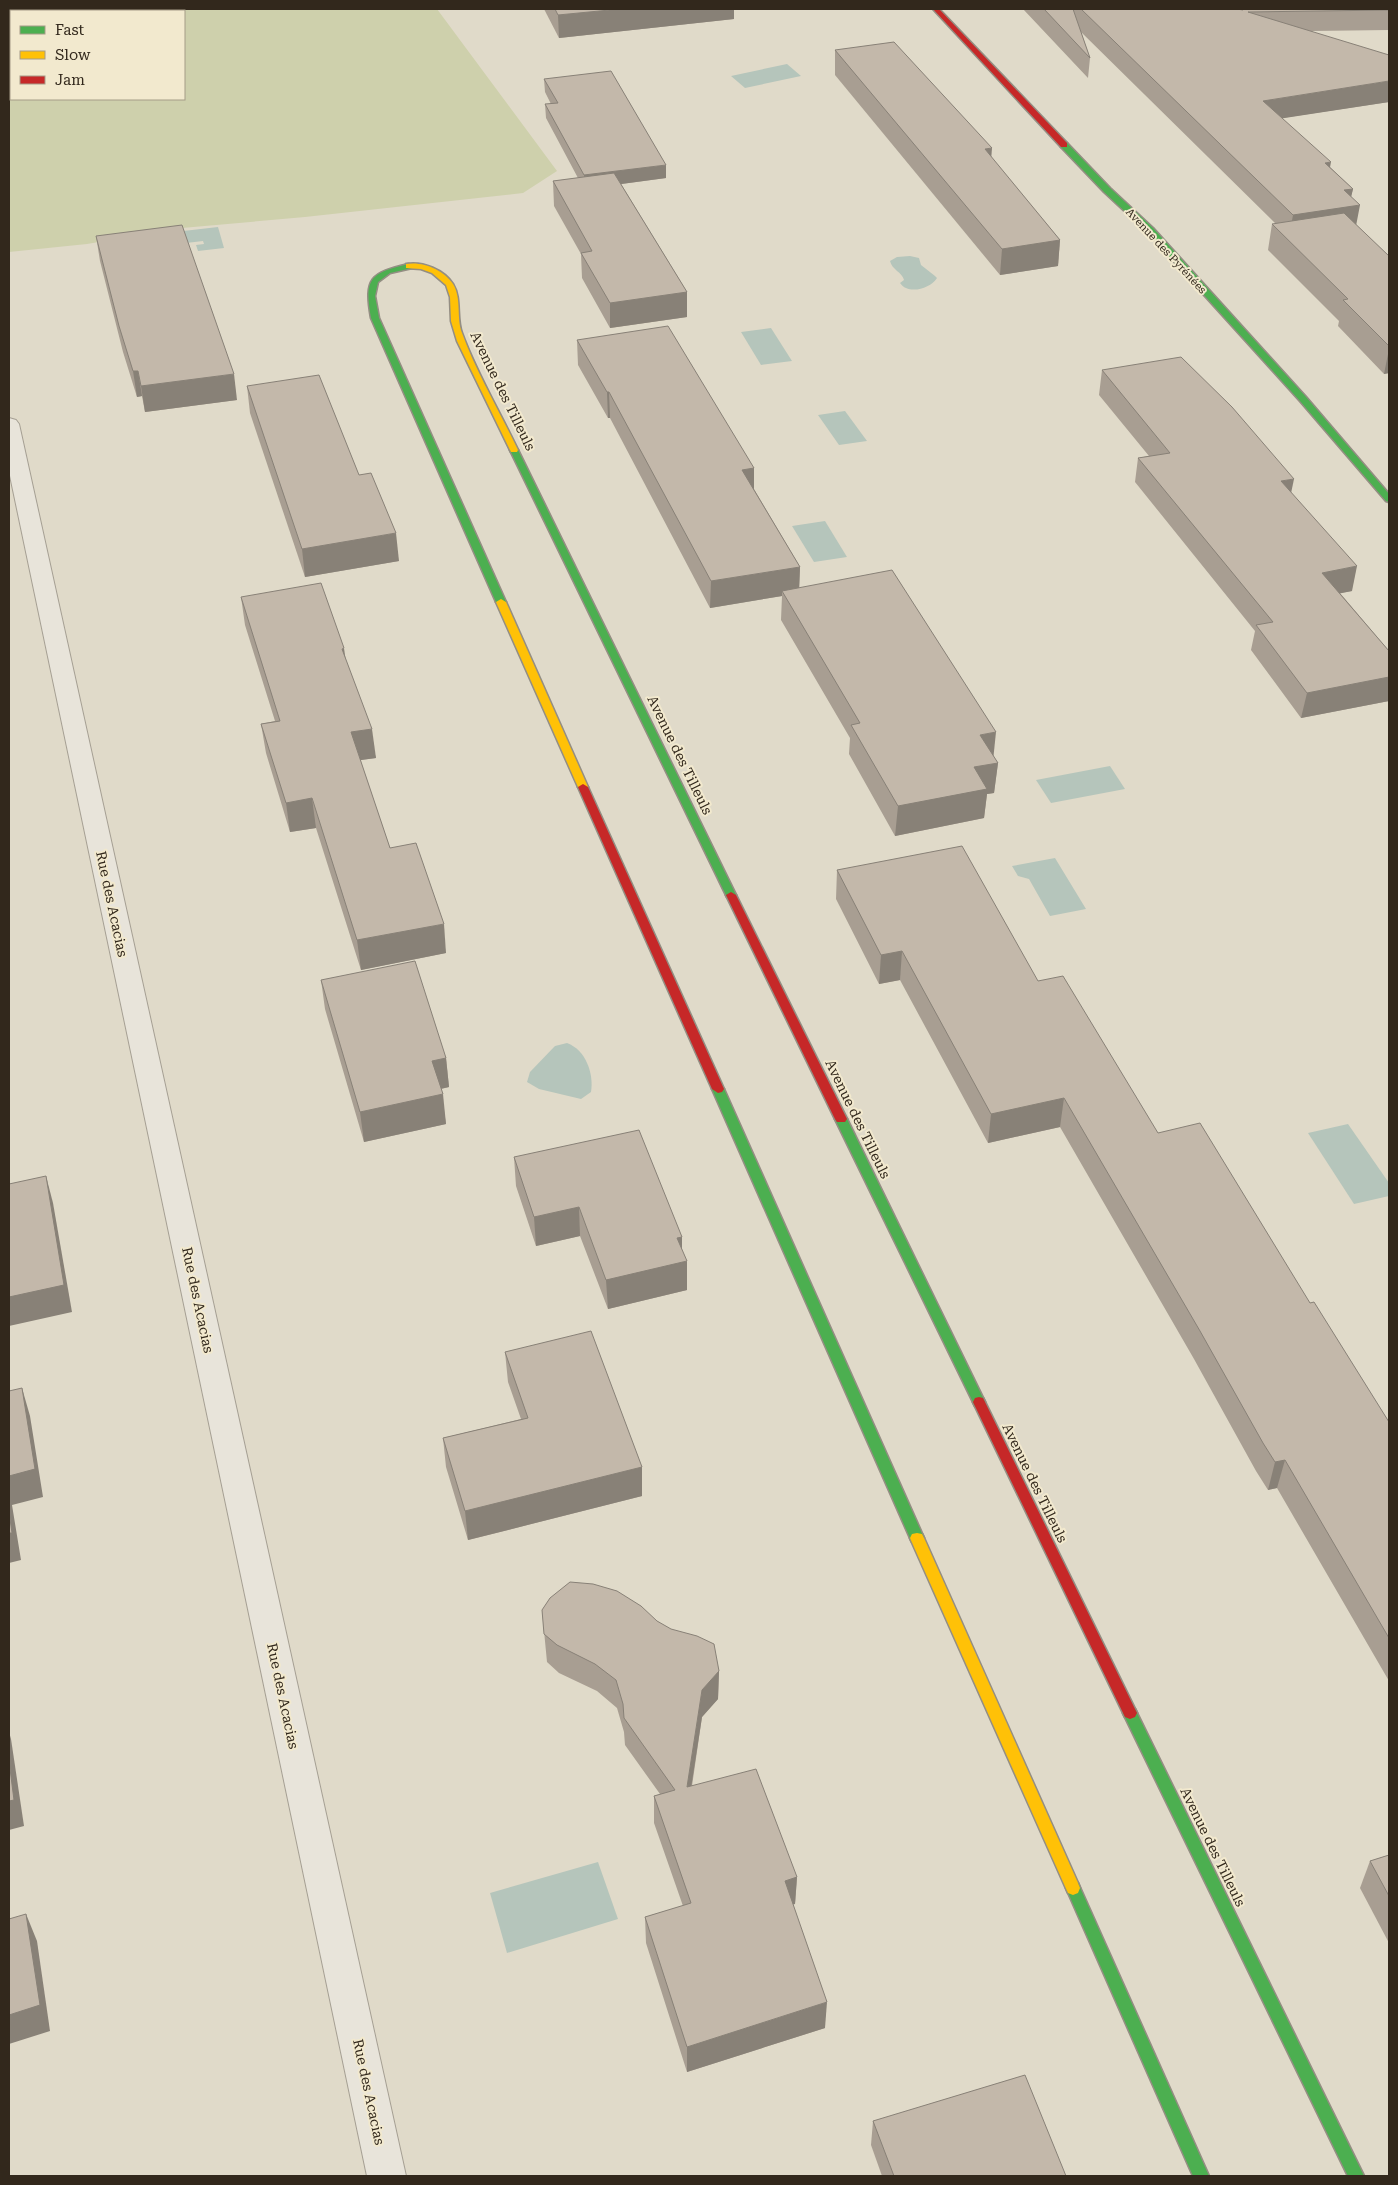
<svg xmlns="http://www.w3.org/2000/svg" width="1398" height="2185" viewBox="0 0 1398 2185" font-family="'Roboto Serif',serif">
<rect width="100%" height="100%" fill="#e0dac9"/>
<path fill="#ced0ac" fill-rule="evenodd" d="M 9,9 L 437,9 L 557,171 L 523,193 L 305,217 L 182,228 L 87,244 L 9,252 ZM 11,11 L 184,11 L 184,99 L 11,99 Z"/>
<g fill="#b5c5bb">
<polygon points="787,64 801,76 745,88 731,76"/>
<polygon points="218,227 224,248 198,251 196,245 204,244 203,241 169,245 166,233"/>
<path d="M 910,256 L 919,258 L 921,265 L 935,276 L 937,278 C 930,289 908,295 900,283 L 904,280 C 902,272 892,270 890,261 L 897,257 Z"/>
<polygon points="771,328 792,361 761,365 741,332"/>
<polygon points="845,411 867,441 839,445 818,415"/>
<polygon points="825,521 847,557 814,562 792,526"/>
<polygon points="1110,766 1125,789 1051,803 1036,780"/>
<polygon points="1055,858 1086,909 1050,916 1029,879 1018,876 1012,866"/>
<path d="M 567,1043 C 586,1050 594,1074 591,1092 L 581,1099 L 539,1089 L 527,1082 L 530,1072 L 555,1046 Z"/>
<polygon points="1348,1124 1389,1183 1389,1196 1354,1204 1308,1133"/>
<polygon points="598,1862 618,1919 507,1953 490,1893"/>
</g>
<g fill="none" stroke-linecap="round" stroke-linejoin="round">
<defs>
<polygon id="street" points="9,418 16,420 19,424 406,2176 367,2176 9,471"/>
<g id="fast">
<polygon points="1061,143 1067,143 1110,188 1153,228 1306,397 1389,494 1389,502 1386,501 1300,401 1147,232 1104,192 1061,147"/>
<path d="M 409,264 L 413,266 L 412,268 L 390,273 L 378,282 L 375,296 L 379,318 L 506,602 L 504,604 L 501,605 L 496,602 L 371,318 C 364,278 370,273 409,264 Z"/>
<polygon points="514,447 518,450 736,895 735,897 727,897 726,895 510,450"/>
<polygon points="718,1085 724,1089 924,1538 922,1542 917,1543 912,1542 910,1538 712,1089"/>
<polygon points="841,1115 847,1119 985,1402 983,1406 979,1407 975,1406 973,1402 835,1119"/>
<polygon points="1130,1707 1135,1709 1364,2176 1348,2176 1123,1713 1125,1709"/>
<polygon points="1073,1881 1078,1883 1209,2176 1193,2176 1066,1888 1068,1883"/>
</g>
<g id="slow">
<path d="M 406,264 C 423,261 444,270 453,284 C 462,299 456,317 462,333 C 476,372 500,412 518,450 L 517,452 L 511,452 L 510,450 L 457,341 L 451,321 L 450,297 L 446,285 L 432,273 L 421,269 L 406,268 Z"/>
<polygon points="501,599 506,602 588,787 587,789 583,790 578,787 496,602"/>
<polygon points="917,1533 922,1534 924,1538 1078,1883 1080,1888 1078,1893 1073,1895 1068,1893 910,1538 912,1534"/>
</g>
<g id="jam">
<polygon points="933,9 939,9 1067,143 1067,147 1061,147"/>
<polygon points="583,784 588,787 724,1089 722,1092 718,1093 712,1089 578,787"/>
<polygon points="731,892 736,895 847,1119 845,1122 837,1122 835,1119 726,895"/>
<polygon points="979,1397 983,1398 985,1402 1135,1709 1137,1713 1135,1717 1130,1719 1125,1717 973,1402 975,1398"/>
</g>
</defs>
<use href="#street" stroke="#a59f93" stroke-width="2"/>
<use href="#fast" stroke="#948e83" stroke-width="3"/>
<use href="#slow" stroke="#948e83" stroke-width="3"/>
<use href="#jam" stroke="#948e83" stroke-width="3"/>
<use href="#street" fill="#e8e4da" fill-rule="evenodd"/>
<use href="#fast" fill="#4caf50" fill-rule="evenodd"/>
<use href="#slow" fill="#ffc107" fill-rule="evenodd"/>
<use href="#jam" fill="#c62828" fill-rule="evenodd"/>
</g>
<g fill="#a89e92">
<polygon points="544,9 734,9 734,19 559,38"/>
<polygon points="1023,9 1389,9 1389,30 1312,31 1389,102 1282,118 1330,167 1353,189 1351,196 1356,225 1389,256 1389,373 1384,374 1338,326 1339,321 1268,250 1272,224 1276,224 1081,32 1090,58 1088,78"/>
<polygon points="835,50 991,157 1060,240 1058,266 1000,275 835,75"/>
<polygon points="544,79 666,178 621,184 687,292 687,317 610,328 582,278 581,254 554,206 553,181 578,178 546,118 545,104 551,104 545,92"/>
<polygon points="96,236 237,400 145,412 142,396 137,397 123,352 100,261"/>
<polygon points="577,340 754,468 754,489 800,567 799,588 994,757 998,763 994,793 987,794 984,818 895,836 849,754 850,738 781,620 782,596 710,608 610,418 608,418 578,365"/>
<polygon points="1102,370 1291,493 1352,591 1340,593 1389,651 1389,701 1301,718 1251,650 1255,631 1135,482 1138,458 1149,456 1099,395"/>
<polygon points="247,386 399,561 305,577 250,413"/>
<polygon points="241,597 345,659 376,758 360,760 390,848 446,953 361,970 316,828 290,832 266,753 261,724 275,721 245,625"/>
<polygon points="837,870 1038,981 1158,1133 1310,1303 1389,1422 1389,1681 1277,1488 1268,1490 1256,1471 1194,1359 1060,1127 988,1143 900,980 879,984 836,899"/>
<polygon points="321,980 446,1058 449,1087 441,1089 446,1124 364,1142 325,1009"/>
<polygon points="514,1157 682,1237 682,1249 687,1290 608,1309 580,1236 536,1246 516,1186"/>
<polygon points="505,1352 642,1467 642,1496 468,1540 446,1467 443,1438 521,1419 508,1382"/>
<polygon points="542,1610 657,1621 719,1671 718,1699 702,1717 692,1786 797,1877 795,1904 793,1904 825,2028 687,2072 646,1943 645,1917 683,1906 654,1823 654,1796 660,1794 625,1745 624,1732 617,1708 597,1691 559,1673 547,1662"/>
<polygon points="1389,1855 1389,1943 1360,1888 1370,1861"/>
<polygon points="873,2121 1066,2176 882,2176 871,2145"/>
</g>
<g fill="#888177">
<polygon points="620,9 734,9 734,19 559,38 558,15"/>
<polygon points="1389,81 1389,102 1259,122 1263,101"/>
<polygon points="992,148 990,174 985,149"/>
<polygon points="1331,162 1327,183 1325,163"/>
<polygon points="666,165 666,178 584,189 584,175"/>
<polygon points="1353,189 1349,206 1360,205 1356,226 1289,237 1293,215 1344,190"/>
<polygon points="1060,240 1058,266 1000,275 1002,249"/>
<polygon points="687,292 687,317 610,328 610,303"/>
<polygon points="1389,349 1389,373 1384,374"/>
<polygon points="133,371 138,371 142,396 137,397"/>
<polygon points="234,374 237,400 145,412 141,386"/>
<polygon points="607,392 609,392 610,418 608,418"/>
<polygon points="754,468 754,494 742,470"/>
<polygon points="1294,479 1289,503 1281,481"/>
<polygon points="396,533 399,561 305,577 302,549"/>
<polygon points="1357,566 1352,591 1317,598 1322,573"/>
<polygon points="800,567 799,593 782,591 782,596 710,608 711,581"/>
<polygon points="344,648 348,677 342,649"/>
<polygon points="1389,677 1389,701 1301,718 1307,693"/>
<polygon points="372,729 376,758 354,761 351,732"/>
<polygon points="996,732 993,761 980,735"/>
<polygon points="998,763 994,793 987,794 984,818 895,836 898,806 974,767"/>
<polygon points="312,798 316,828 290,832 286,803"/>
<polygon points="444,924 446,953 361,970 357,940"/>
<polygon points="902,951 900,980 879,984 881,955"/>
<polygon points="446,1058 449,1087 435,1090 432,1061"/>
<polygon points="443,1094 446,1124 364,1142 360,1112"/>
<polygon points="1064,1098 1060,1127 988,1143 991,1114"/>
<polygon points="46,1176 53,1203 72,1312 9,1326 9,1297"/>
<polygon points="579,1207 580,1236 536,1246 534,1217"/>
<polygon points="682,1237 682,1262 687,1261 687,1290 608,1309 606,1280 677,1238"/>
<polygon points="22,1388 30,1416 43,1497 12,1505 21,1560 9,1563 9,1476"/>
<polygon points="1285,1460 1277,1488 1268,1490 1275,1462"/>
<polygon points="642,1467 642,1496 468,1540 465,1511"/>
<polygon points="719,1671 718,1699 702,1717 687,1814 687,1787 702,1690"/>
<polygon points="9,1732 11,1739 24,1826 9,1830"/>
<polygon points="797,1877 795,1904 784,1907 785,1881"/>
<polygon points="26,1914 37,1941 50,2031 9,2044 9,2015"/>
<polygon points="827,2002 825,2028 687,2072 687,2047"/>
</g>
<g fill="#c3b8aa" stroke="#888177">
<polygon points="555,9 620,9 558,15"/>
<polygon points="1044,9 1073,9 1090,58"/>
<polygon points="1081,9 1237,9 1243,10 1242,9 1389,9 1389,10 1248,12 1389,55 1389,81 1263,101 1331,162 1325,163 1353,189 1344,190 1360,205 1293,215"/>
<polygon points="894,42 992,148 985,149 1060,240 1002,249 835,50"/>
<polygon points="611,71 666,165 584,175 545,104 558,103 544,79"/>
<polygon points="614,173 687,292 610,303 581,253 592,251 553,181"/>
<polygon points="1344,213 1389,256 1389,346 1343,300 1348,299 1272,224"/>
<polygon points="182,225 234,374 141,386 138,371 133,371 119,326 96,236"/>
<polygon points="668,326 754,468 742,470 800,567 711,581 609,392 607,392 577,340"/>
<polygon points="1181,357 1232,407 1294,479 1281,481 1357,566 1322,573 1389,651 1389,677 1307,693 1256,625 1273,622 1138,458 1170,453 1102,370"/>
<polygon points="319,375 359,475 371,473 396,533 302,549 247,386"/>
<polygon points="892,570 996,732 980,735 998,763 974,767 987,789 898,806 851,725 860,723 782,591"/>
<polygon points="321,583 344,648 342,649 372,729 351,732 390,848 416,843 444,924 357,940 312,798 286,803 261,724 280,721 241,597"/>
<polygon points="962,846 1038,981 1063,976 1158,1133 1200,1123 1310,1303 1314,1302 1389,1422 1389,1638 1285,1460 1275,1462 1263,1443 1200,1331 1064,1098 991,1114 902,951 881,955 837,870"/>
<polygon points="415,961 446,1058 432,1061 443,1094 360,1112 321,980"/>
<polygon points="639,1130 682,1237 677,1238 687,1261 606,1280 579,1207 534,1217 514,1157"/>
<polygon points="46,1176 64,1285 9,1297 9,1184"/>
<polygon points="591,1331 642,1467 465,1511 443,1438 528,1418 505,1352"/>
<polygon points="22,1388 35,1469 9,1476 9,1391"/>
<polygon points="9,1512 12,1533 9,1533"/>
<polygon points="570,1582 593,1584 617,1591 641,1606 657,1621 671,1629 697,1636 714,1644 719,1671 702,1690 687,1787 756,1769 797,1877 785,1881 827,2002 687,2047 645,1917 691,1903 654,1796 675,1790 624,1718 623,1704 616,1680 595,1664 557,1645 544,1634 542,1610 550,1598"/>
<polygon points="9,1761 14,1800 9,1801"/>
<polygon points="1389,1855 1389,1896 1370,1861"/>
<polygon points="26,1914 40,2005 9,2015 9,1919"/>
<polygon points="1025,2075 1066,2176 894,2176 873,2121"/>
</g>
<g text-anchor="middle" dominant-baseline="central" stroke-width="4" stroke-linejoin="round" paint-order="stroke">
<g font-size="11" fill="#32281c" stroke="#f2e9ce">
<text transform="translate(1166 251) rotate(47)">Avenue des Pyrénées</text>
</g>
<g font-size="14" fill="#32281c" stroke="#f2e9ce">
<text transform="translate(503 391) rotate(64)">Avenue des Tilleuls</text>
<text transform="translate(680 755) rotate(64)">Avenue des Tilleuls</text>
<text transform="translate(112 904) rotate(78)">Rue des Acacias</text>
<text transform="translate(858 1119) rotate(64)">Avenue des Tilleuls</text>
<text transform="translate(198 1300) rotate(78)">Rue des Acacias</text>
<text transform="translate(1035 1483) rotate(64)">Avenue des Tilleuls</text>
<text transform="translate(283 1696) rotate(78)">Rue des Acacias</text>
<text transform="translate(1213 1847) rotate(64)">Avenue des Tilleuls</text>
<text transform="translate(369 2092) rotate(78)">Rue des Acacias</text>
</g>
</g>
<rect width="1398" height="2185" fill="none" stroke="#32281c" stroke-width="20"/>
<rect x="10" y="10" width="175" height="90" fill="#f2e9ce" stroke="#a59c87"/>
<rect x="20" y="26" width="25" height="8" fill="#4caf50" stroke="#a59c87"/>
<text x="55" y="35" font-size="15" fill="#32281c">Fast</text>
<rect x="20" y="51" width="25" height="8" fill="#ffc107" stroke="#a59c87"/>
<text x="55" y="60" font-size="15" fill="#32281c">Slow</text>
<rect x="20" y="76" width="25" height="8" fill="#c62828" stroke="#a59c87"/>
<text x="55" y="85" font-size="15" fill="#32281c">Jam</text>
</svg>
